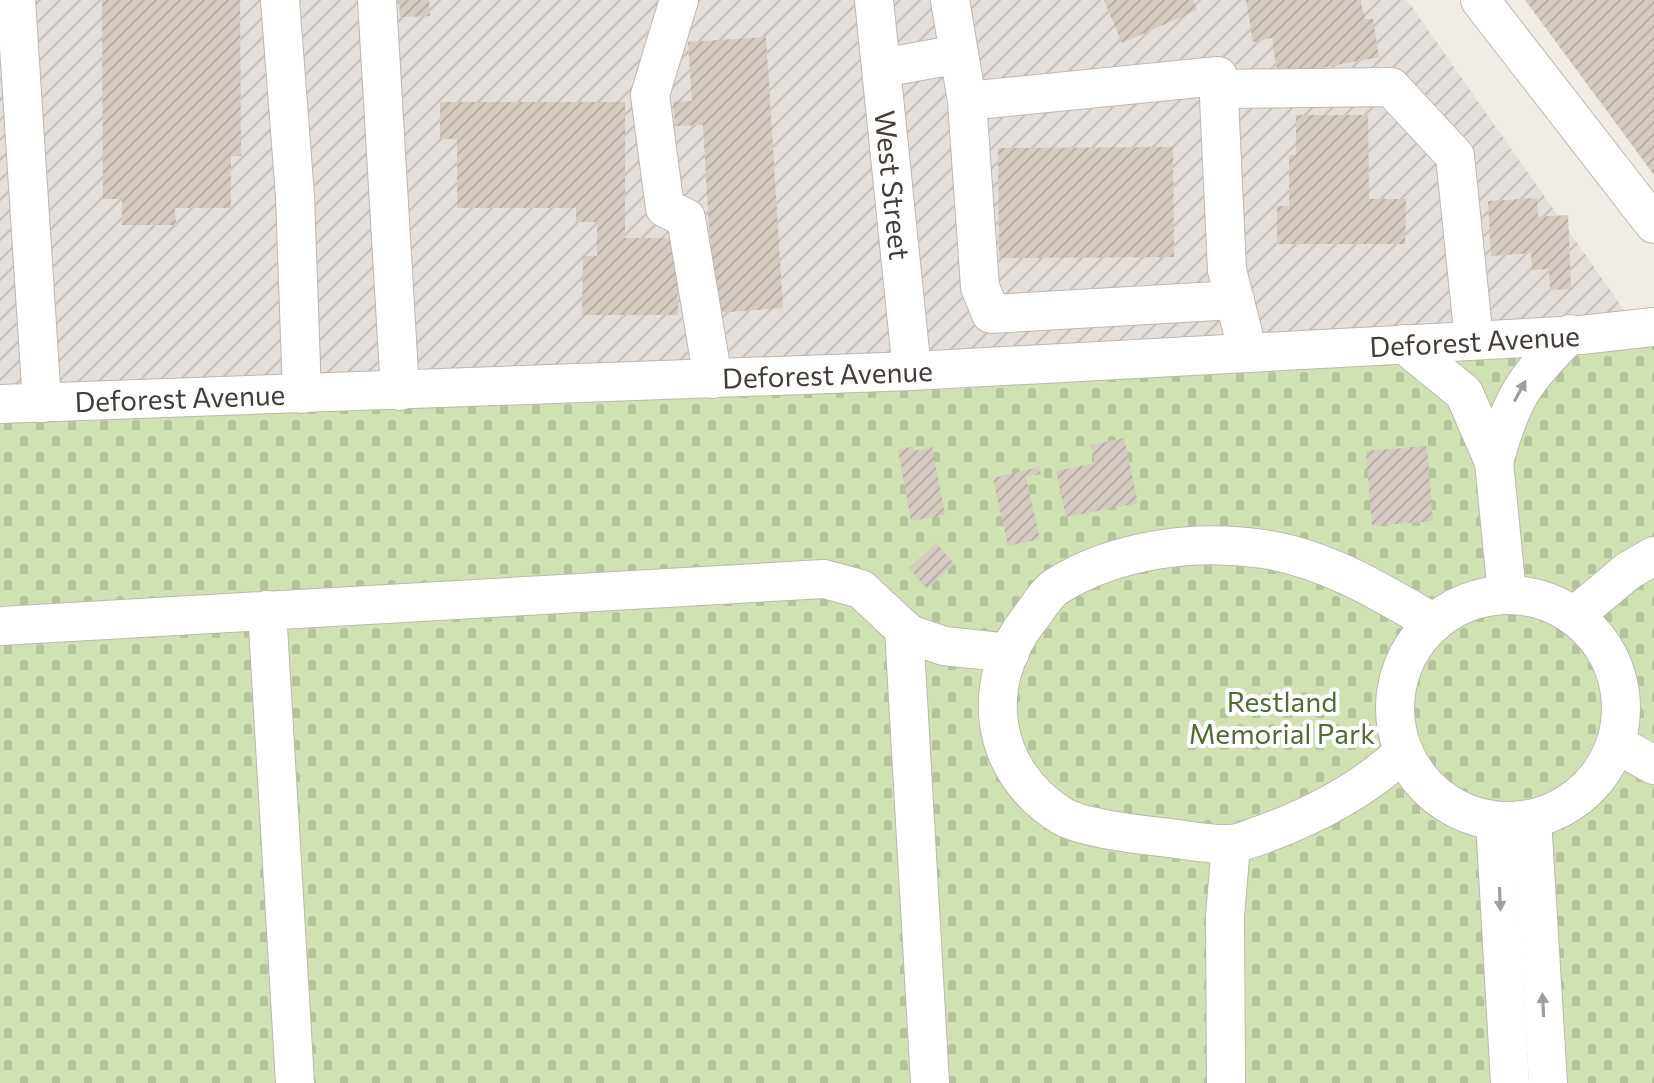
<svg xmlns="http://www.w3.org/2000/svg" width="1654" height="1083" viewBox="0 0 1654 1083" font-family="Commissioner,sans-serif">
<defs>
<pattern id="industrial-furrows" width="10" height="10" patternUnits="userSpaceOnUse" patternTransform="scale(2)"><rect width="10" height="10" fill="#e4dfdb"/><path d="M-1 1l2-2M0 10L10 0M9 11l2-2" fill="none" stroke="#c5c0bd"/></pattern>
<pattern id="cemetery-stones" width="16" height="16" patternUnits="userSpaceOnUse" patternTransform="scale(2)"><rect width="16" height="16" fill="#d0e2b2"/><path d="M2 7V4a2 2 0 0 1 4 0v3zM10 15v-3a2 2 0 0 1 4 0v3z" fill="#b4c39a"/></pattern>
<pattern id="building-hatch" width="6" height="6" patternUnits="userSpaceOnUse" patternTransform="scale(2)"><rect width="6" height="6" fill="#d5cbc0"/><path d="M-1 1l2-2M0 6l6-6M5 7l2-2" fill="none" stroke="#b8afa6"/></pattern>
</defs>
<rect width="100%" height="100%" fill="#f1ede6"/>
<polygon fill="url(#industrial-furrows)" points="0,0 1407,0 1638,330 0,406"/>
<polygon fill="url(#cemetery-stones)" points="1654,329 1654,1083 0,1083 0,406"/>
<g fill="url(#building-hatch)">
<polygon points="102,0 240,0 241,156 231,156 231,208 175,208 176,225 122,225 122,199 103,199"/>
<polygon points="399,0 429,0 430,16 400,17"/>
<polygon points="1104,0 1193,0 1197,10 1122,43"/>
<polygon points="1246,0 1360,0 1365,19 1373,19 1379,57 1278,76 1272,38 1253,42"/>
<polygon points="1525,0 1654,0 1654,175"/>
<polygon points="766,37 783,308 714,313 703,125 675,126 673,102 692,101 688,42"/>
<polygon points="440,102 625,102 625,238 678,238 678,315 582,315 583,256 597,256 597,222 576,222 576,208 457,208 457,139 440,139"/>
<polygon points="1296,115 1368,115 1369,199 1406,199 1405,244 1277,244 1277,206 1289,206 1289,155 1296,155"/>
<polygon points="1173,147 1174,257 999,258 998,148"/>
<polygon points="1537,198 1538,217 1568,215 1571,289 1550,290 1549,269 1532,270 1531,253 1491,256 1488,201"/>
<polygon points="1124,438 1138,503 1066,517 1056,471 1095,463 1091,445"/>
<polygon points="1427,446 1433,521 1372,526 1366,451"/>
<polygon points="912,447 913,451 932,447 945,515 911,521 898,449"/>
<polygon points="1039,467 1041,474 1026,477 1040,539 1008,546 993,478"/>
<polygon points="936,543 954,564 927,589 909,568"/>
</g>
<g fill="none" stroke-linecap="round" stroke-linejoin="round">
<defs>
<g id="minor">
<polyline points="16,0 42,403"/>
<polyline points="280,0 295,196 302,394"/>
<polyline points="377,0 400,391"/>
<polyline points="679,0 650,95 665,208 686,218 713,379"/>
<path id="s1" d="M 874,0 L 912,371"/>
<polyline points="950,0 967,101 1218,76 1227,270 1248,353"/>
<polyline points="1480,0 1654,224"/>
<polyline points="882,68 959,54"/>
<polyline points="1218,89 1391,87 1455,156 1474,340"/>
<polyline points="967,101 980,287 991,314 1235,300"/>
<polyline points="1404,344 1464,393 1494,462 1507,594"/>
<path id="s2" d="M 0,404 L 912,371 L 1581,335 L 1654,327"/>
<path d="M 1494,462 C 1512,397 1523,381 1570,334"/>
<circle cx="1508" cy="708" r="113"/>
<polyline points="267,610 295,1083"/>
<polyline points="1574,616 1628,571 1654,556"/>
<polyline points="0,626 824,579 861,589 909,634 944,646 1010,653"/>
<polyline points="904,629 930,1083"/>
<polyline points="1616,744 1654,765"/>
<path d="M 1404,752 C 1362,791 1312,817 1258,836 C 1249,839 1238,844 1229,844 C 1210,845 1188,840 1169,838 C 1143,835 1084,829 1062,816 C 989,771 978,683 1030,618 C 1038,608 1047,592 1057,586 C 1116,549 1196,539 1263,549 C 1325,558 1381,592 1434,623"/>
<polyline points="1532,819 1548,1083"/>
<polyline points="1495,821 1510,1083"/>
<polyline points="1226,1083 1225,916 1231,845"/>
</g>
</defs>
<use href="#minor" stroke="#bfb7ad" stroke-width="40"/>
<use href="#minor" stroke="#fff" stroke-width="38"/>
</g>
<defs><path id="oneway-solid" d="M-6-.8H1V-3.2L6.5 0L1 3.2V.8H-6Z" transform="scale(2)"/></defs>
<g fill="#a19e9a">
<use href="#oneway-solid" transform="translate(1520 391) rotate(-62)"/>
<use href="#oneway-solid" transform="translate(1500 899) rotate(87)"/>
<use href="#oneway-solid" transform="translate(1543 1005) rotate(-93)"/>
</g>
<g text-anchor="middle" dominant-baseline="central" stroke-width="8" stroke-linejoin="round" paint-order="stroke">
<g font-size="28" fill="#433d36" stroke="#fff">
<text stroke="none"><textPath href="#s1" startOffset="186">West Street</textPath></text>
<text stroke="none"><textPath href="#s2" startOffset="1476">Deforest Avenue</textPath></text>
<text stroke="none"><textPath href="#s2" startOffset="828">Deforest Avenue</textPath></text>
<text stroke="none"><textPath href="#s2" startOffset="180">Deforest Avenue</textPath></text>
</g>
<g font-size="28" fill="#4c6f2f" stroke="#fff">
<text x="1282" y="701">Restland<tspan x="1282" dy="32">Memorial Park</tspan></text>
</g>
</g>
</svg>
